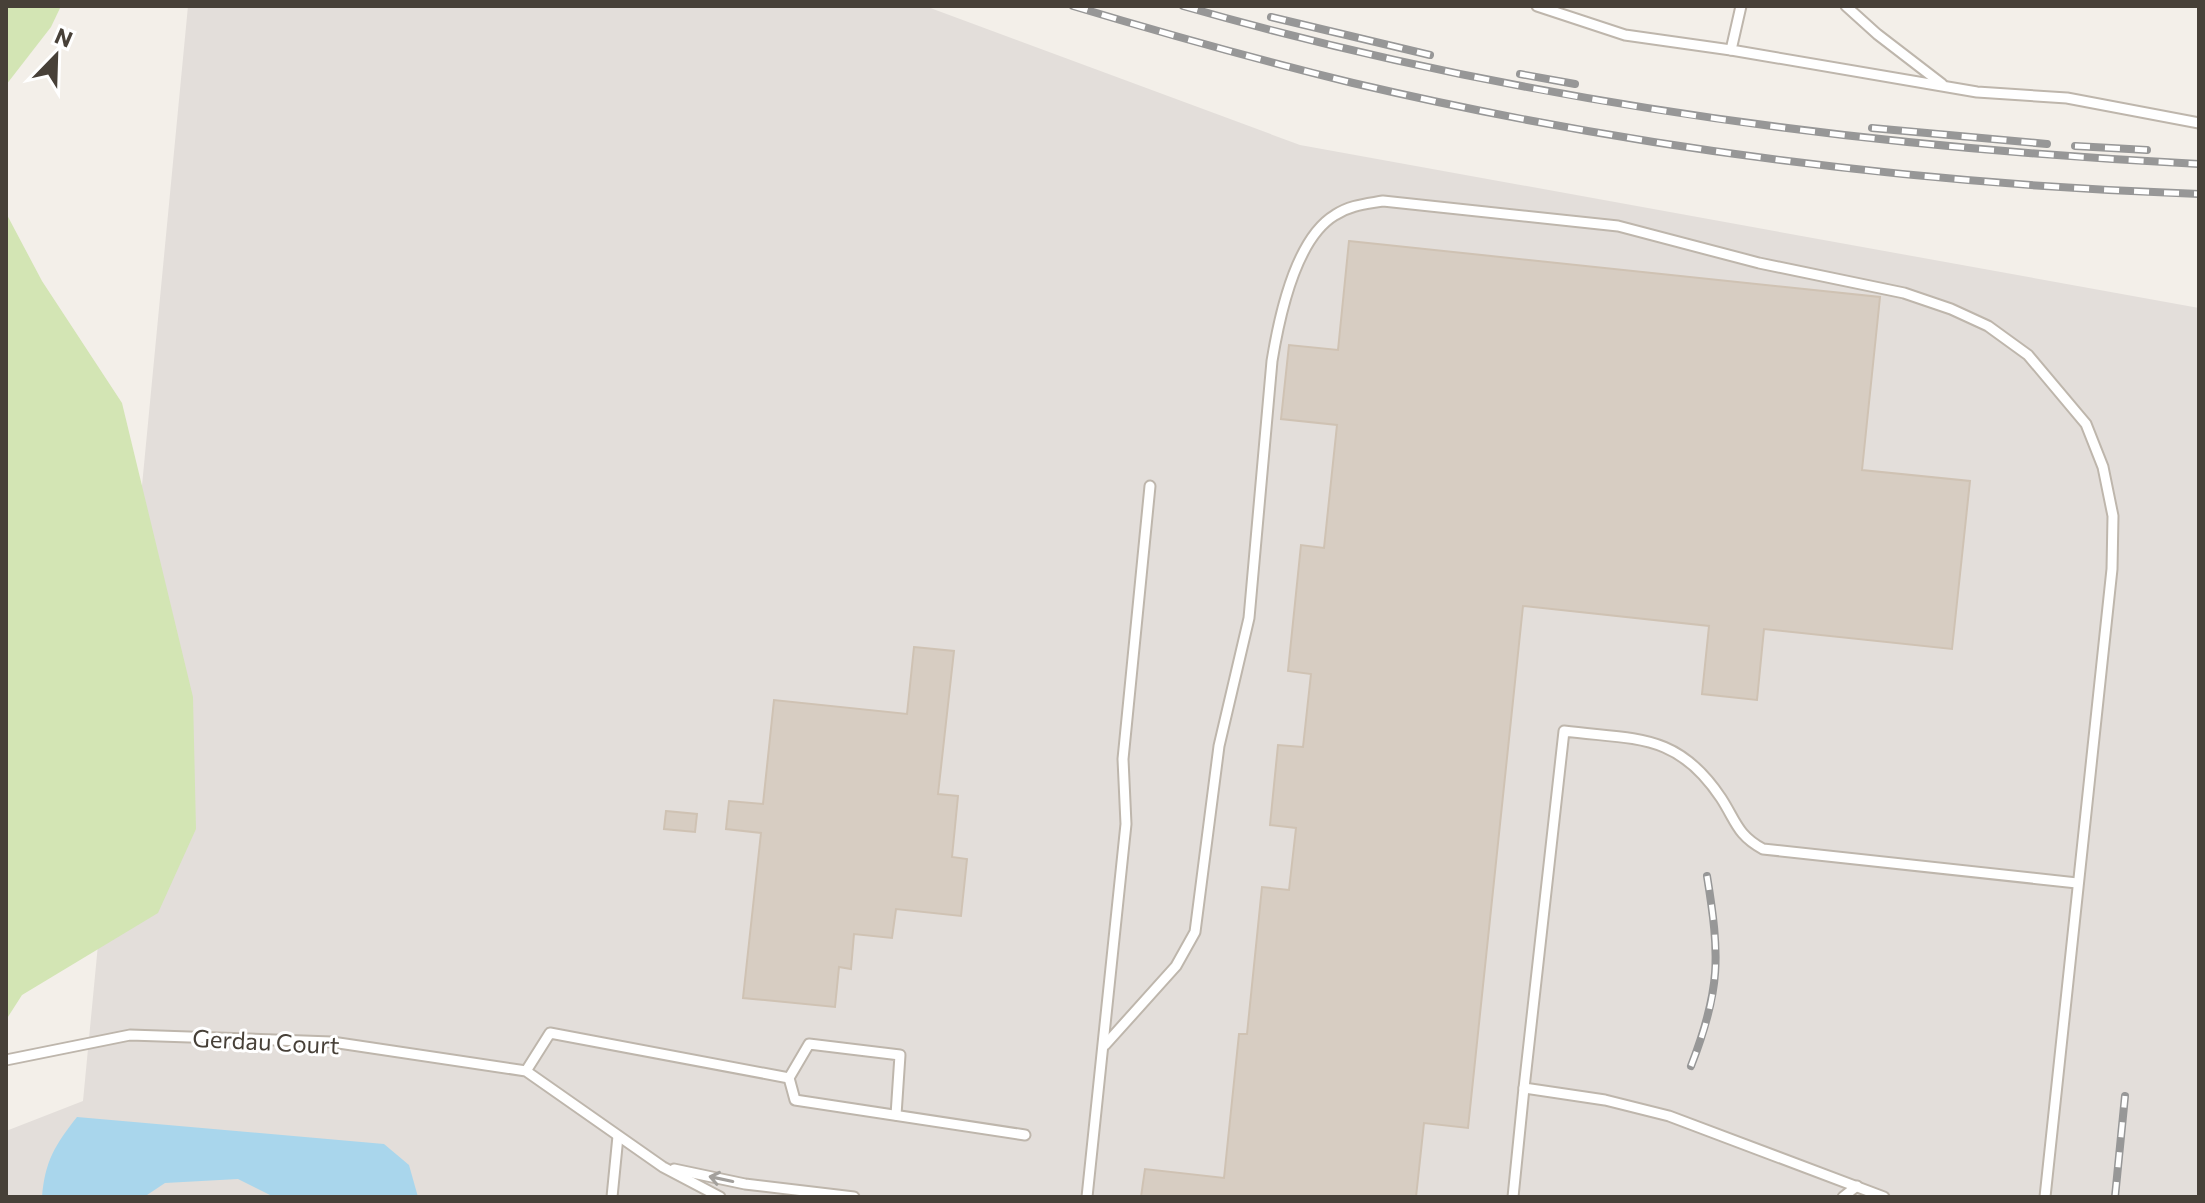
<svg xmlns="http://www.w3.org/2000/svg" width="2205" height="1203" viewBox="0 0 2205 1203" font-family="Commissioner,sans-serif">
<rect width="100%" height="100%" fill="#f3efe9"/>
<polygon fill="#e3deda" points="188,6 925,6 1300,145 2199,308 2199,1197 6,1197 6,1131 83,1101"/>
<g fill="#d3e5b4">
<polygon points="6,6 61,6 51,27 6,85"/>
<polygon points="6,213 42,281 122,403 193,697 196,829 158,913 22,995 6,1020"/>
</g>
<path fill="#a9d6ec" d="M 77,1117 L 384,1144 L 409,1165 L 418,1197 L 274,1197 L 238,1179 L 165,1183 L 144,1197 L 42,1197 C 45,1161 55,1145 77,1117 Z"/>
<g fill="#d7cdc2" stroke="#cfc2b3" stroke-width="2">
<polygon points="1349,241 1880,297 1862,470 1970,481 1952,649 1764,629 1757,700 1702,694 1709,626 1523,606 1468,1128 1424,1123 1416,1197 1141,1197 1145,1169 1224,1178 1239,1034 1247,1034 1262,887 1289,890 1296,828 1270,825 1278,745 1303,747 1311,674 1288,671 1301,545 1324,548 1337,425 1281,419 1289,345 1338,350"/>
<polygon points="914,647 954,651 938,794 958,796 952,857 967,859 961,916 896,909 892,938 854,934 851,969 839,967 835,1007 743,998 761,833 726,829 729,801 763,804 774,700 907,714"/>
<polygon points="666,811 697,814 695,832 664,829"/>
</g>
<g fill="none" stroke-linecap="round" stroke-linejoin="round">
<defs>
<g id="service">
<polyline points="1537,6 1625,35 1731,50"/>
<polyline points="1741,6 1731,50 1977,92 2067,98 2199,123"/>
<polyline points="1846,6 1877,34 1942,84"/>
<path d="M 1105,1045 L 1176,966 L 1195,932 L 1219,746 L 1249,618 L 1272,361 C 1279,318 1295,239 1335,215 C 1350,205 1366,204 1383,201 L 1618,226 L 1759,263 L 1904,293 L 1951,309 L 1988,326 L 2028,355 L 2086,424 L 2103,467 L 2113,516 L 2112,569 L 2045,1197"/>
<polyline points="6,1060 130,1035 332,1042 526,1071 663,1167 720,1197"/>
<polyline points="526,1071 550,1033 789,1078 795,1100 1025,1135"/>
<polyline points="789,1078 809,1044 900,1055 896,1115"/>
<polyline points="674,1169 745,1184 854,1197"/>
<polyline points="612,1197 618,1136"/>
<polyline points="1087,1197 1126,824 1123,759 1150,486"/>
<polyline points="1513,1197 1524,1088"/>
<polyline points="1843,1197 1857,1186"/>
<path d="M 1884,1197 L 1669,1116 L 1605,1100 L 1524,1088 L 1564,731 C 1636,740 1677,732 1721,798 C 1736,821 1737,835 1763,849 L 2077,883"/>
</g>
</defs>
<use href="#service" stroke="#beb6ac" stroke-width="13"/>
<use href="#service" stroke="#fff" stroke-width="9"/>
<defs>
<g id="rail">
<path d="M 1073,6 C 1166,34 1259,60 1353,83 C 1630,148 1915,184 2199,194"/>
<path d="M 1183,6 C 1514,101 1856,147 2199,164"/>
<polyline points="1271,17 1430,55"/>
<polyline points="1520,74 1575,84"/>
<polyline points="1872,128 2047,144"/>
<polyline points="2075,146 2147,150"/>
<path d="M 1691,1066 C 1721,989 1720,956 1707,876"/>
<polyline points="2115,1197 2125,1096"/>
</g>
</defs>
<use href="#rail" stroke="#979797" stroke-width="8"/>
<use href="#rail" stroke="#fff" stroke-width="5" stroke-dasharray="15" stroke-linecap="butt"/>
</g>
<defs><path id="oneway-shaft" d="M-6 0H5M1.5-3L5.5 0L1.5 3" fill="none" stroke-width="1.6" stroke-linecap="round" stroke-linejoin="round" transform="scale(2)"/></defs>
<use stroke="#a3a09c" href="#oneway-shaft" transform="translate(721 1179) rotate(-168)"/>
<g text-anchor="middle" dominant-baseline="central" stroke-width="6" stroke-linejoin="round" paint-order="stroke">
<g font-size="24" fill="#474038" stroke="#fff">
<text transform="translate(266 1041) rotate(3)">Gerdau Court</text>
</g>
</g>
<rect width="2205" height="1203" fill="none" stroke="#474038" stroke-width="16"/>
<g transform="translate(56 56) rotate(23)" stroke="#ffffff" stroke-width="6" paint-order="stroke">
<path d="M0-6L14 30L0 20L-14 30Z" fill="#474038"/>
<text y="-12" font-size="22" font-weight="bold" text-anchor="middle" fill="#474038">N</text>
</g>
</svg>
